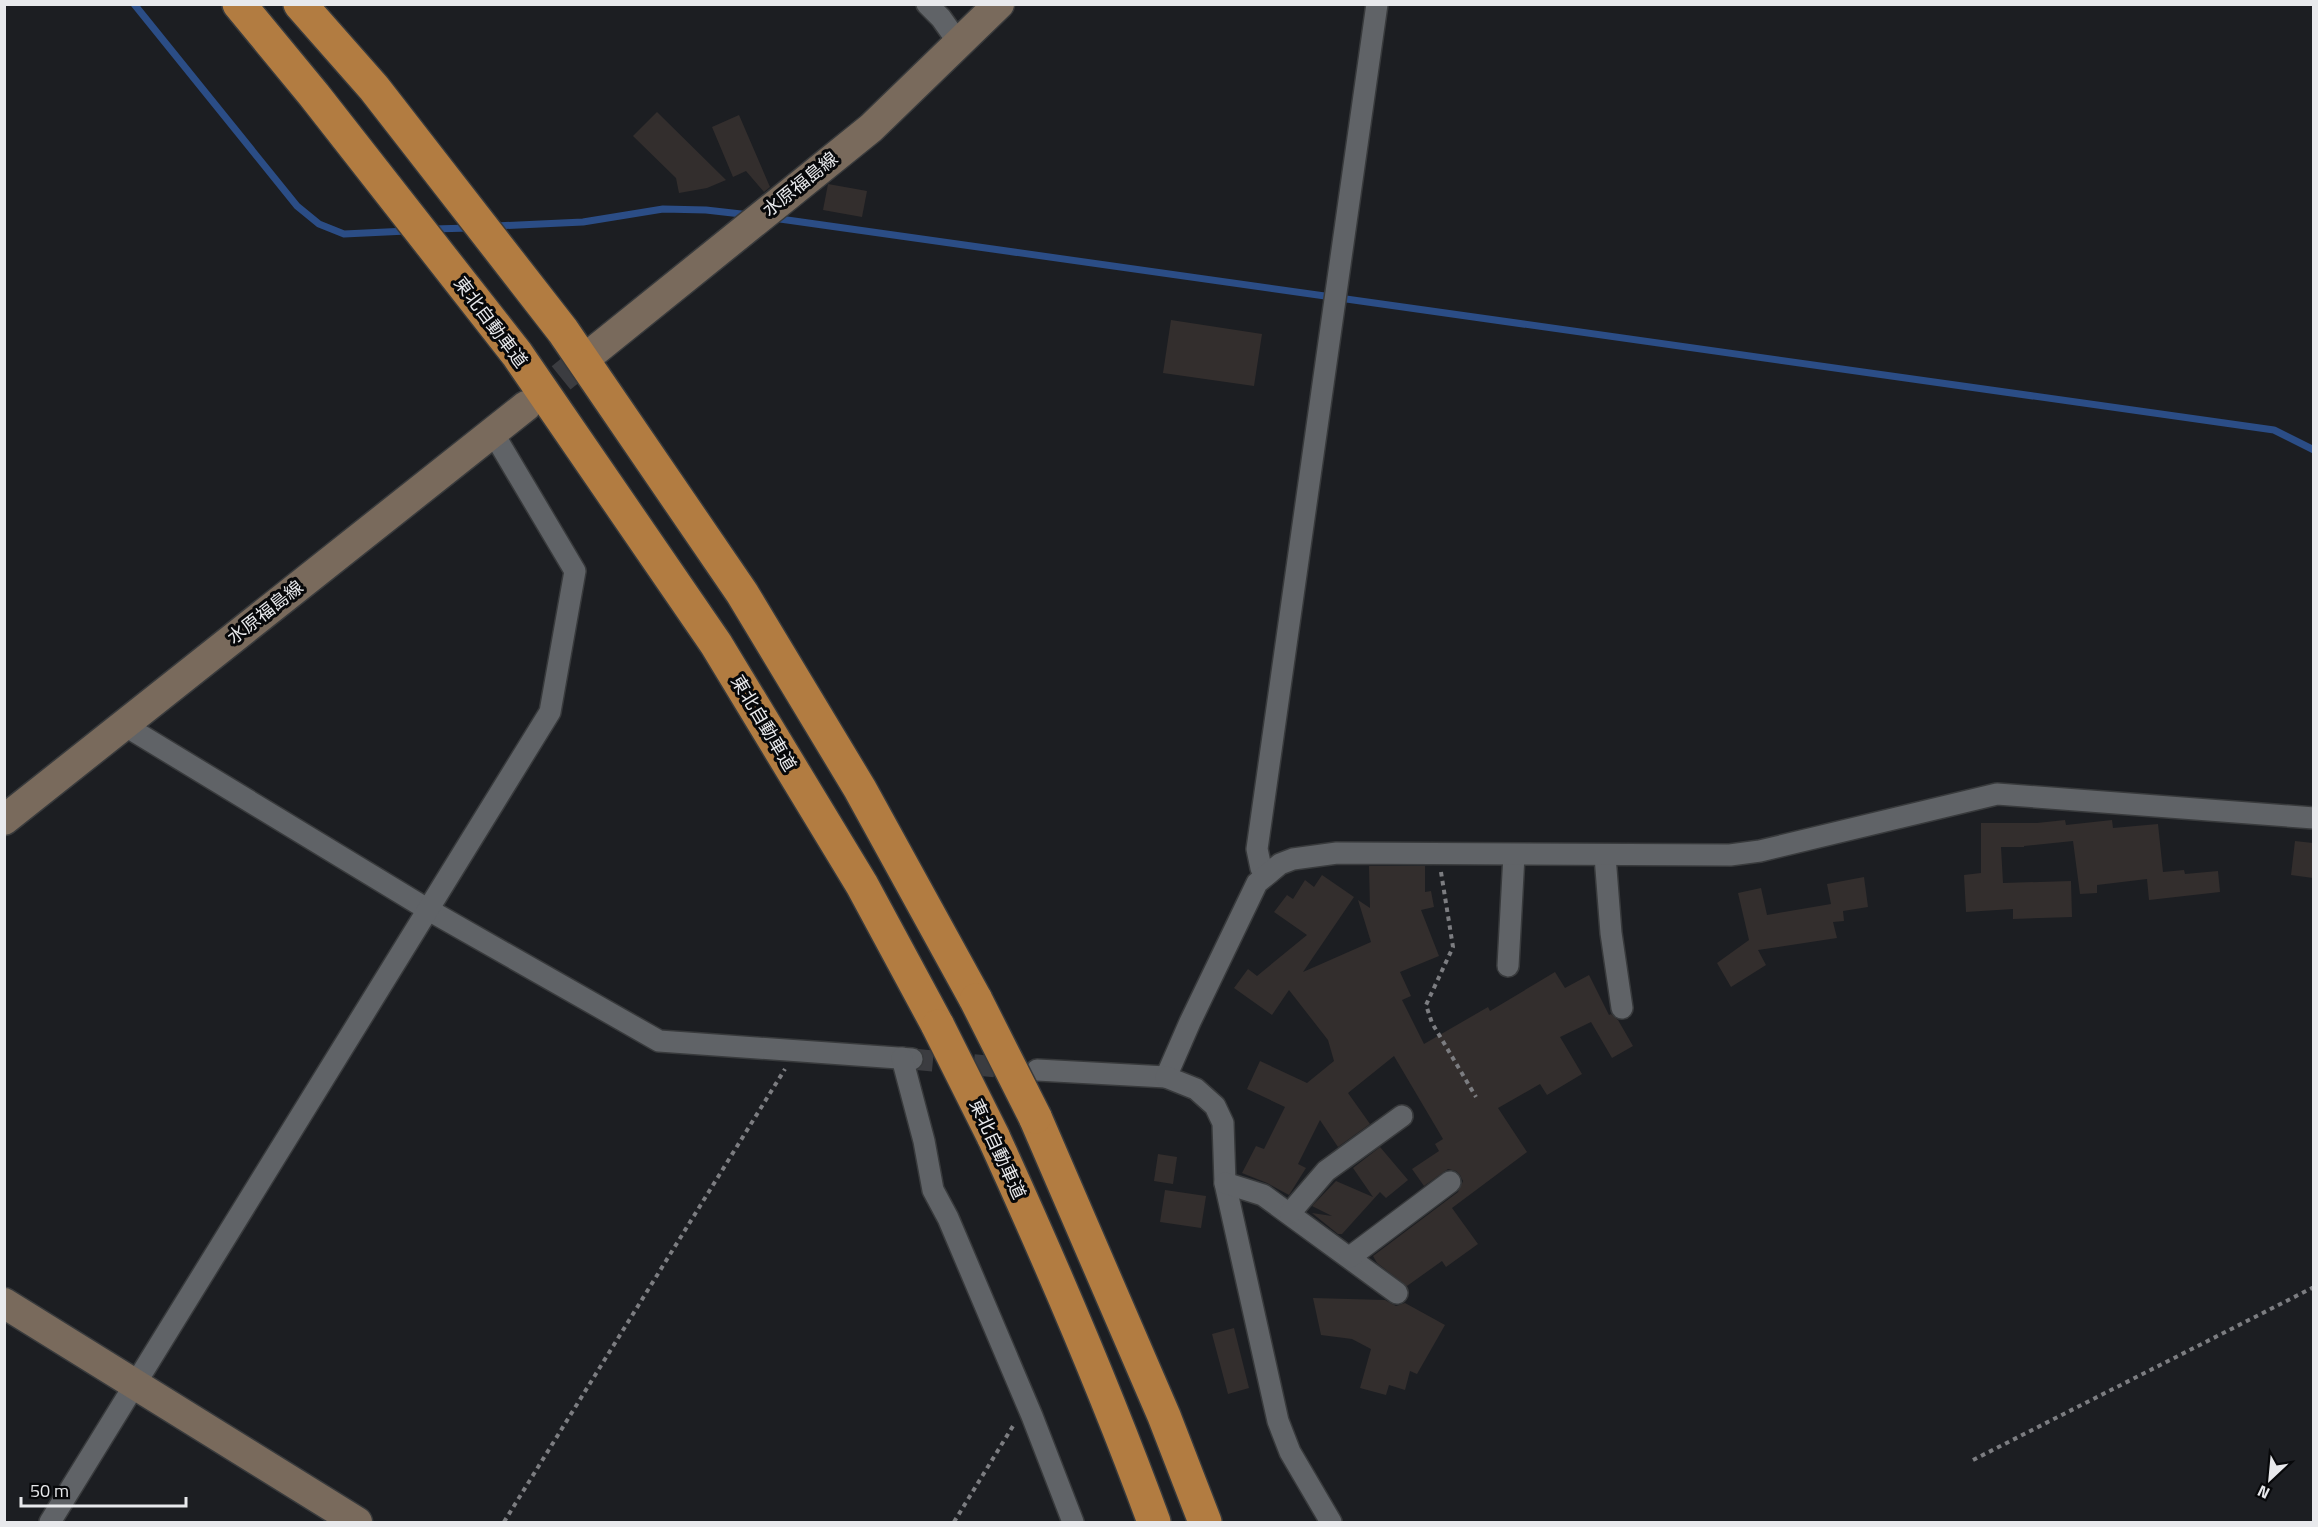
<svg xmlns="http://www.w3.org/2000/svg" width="2318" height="1527" viewBox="0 0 2318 1527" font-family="'Titillium Web','Noto Sans JP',sans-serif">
<rect width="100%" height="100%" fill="#1c1e22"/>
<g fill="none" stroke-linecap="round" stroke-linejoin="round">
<g stroke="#2b4d86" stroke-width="7">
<polyline points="134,4 297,206 319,224 344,234 407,231"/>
<polyline points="773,218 2274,430 2314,450"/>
<polyline points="496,226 583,222 663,209 706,210 750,215"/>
<polyline points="433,229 470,228"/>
</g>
</g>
<g fill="#332e2d">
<polygon points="657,112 726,180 707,188 679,193 676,178 633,136"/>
<polygon points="739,115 770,187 764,192 746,171 733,177 712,127"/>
<polygon points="828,184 867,191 862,217 823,210"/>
<polygon points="1171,320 1262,334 1254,386 1163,373"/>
<polygon points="2065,820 2066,825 2112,820 2113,828 2158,824 2163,872 2184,870 2185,874 2218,871 2220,892 2149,900 2147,879 2097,885 2097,893 2080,894 2073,841 2024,846 2024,847 2001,847 2003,883 2071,881 2072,917 2013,919 2013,909 1966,912 1964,875 1981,873 1981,823 2037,823"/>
<polygon points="2295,841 2313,843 2313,878 2291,875"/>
<polygon points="1369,866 1425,866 1425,892 1431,891 1434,907 1421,910 1439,956 1400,972 1411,996 1402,1000 1424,1044 1488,1007 1490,1011 1555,972 1565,988 1589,975 1609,1015 1611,1014 1618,1020 1633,1046 1612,1058 1591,1022 1560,1037 1582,1074 1547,1095 1540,1084 1498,1108 1527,1152 1452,1208 1478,1244 1446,1267 1442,1261 1407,1286 1377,1263 1373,1256 1458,1192 1463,1181 1460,1175 1456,1171 1448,1169 1424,1186 1412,1169 1439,1151 1435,1144 1443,1139 1394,1056 1348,1093 1370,1124 1338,1147 1320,1120 1298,1164 1306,1168 1289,1195 1267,1183 1242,1173 1256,1146 1264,1149 1285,1107 1247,1089 1260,1061 1307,1083 1334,1061 1328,1040 1289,990 1272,1015 1234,988 1248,969 1257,976 1307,935 1274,912 1287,895 1293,899 1305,880 1314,887 1322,875 1354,897 1303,972 1371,942 1358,900 1370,908"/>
<polygon points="1864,877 1868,907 1843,911 1844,921 1833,922 1837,938 1758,950 1766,965 1731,987 1717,963 1749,940 1738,893 1761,888 1767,915 1831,904 1827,884"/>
<polygon points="1380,1147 1408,1180 1386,1198 1380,1192 1342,1234 1338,1234 1312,1213 1332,1216 1312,1206 1336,1181 1373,1197 1353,1168"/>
<polygon points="1158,1154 1177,1157 1173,1184 1154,1181"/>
<polygon points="1165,1190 1206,1196 1201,1228 1160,1222"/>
<polygon points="1313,1298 1385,1300 1396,1306 1405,1303 1445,1325 1417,1374 1410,1371 1405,1390 1389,1385 1386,1395 1360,1388 1371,1349 1352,1339 1321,1335"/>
<polygon points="1234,1328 1249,1388 1228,1394 1212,1334"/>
</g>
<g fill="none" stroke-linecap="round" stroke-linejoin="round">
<polyline stroke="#3b3c40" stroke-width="21" stroke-dasharray="21 10" stroke-linecap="butt" points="912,1059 1019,1069"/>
<polyline stroke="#3b3c40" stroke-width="30" stroke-dasharray="30 15" stroke-linecap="butt" points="526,406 592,353"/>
<defs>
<g id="street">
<polyline points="927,4 941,18 958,42"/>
<polyline points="124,725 427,909 659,1041 912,1059"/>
<polyline points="1605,856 1611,933 1622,1008"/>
<polyline points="1269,873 1261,868 1257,849 1377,4"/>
<polyline points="1508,966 1514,855"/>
<polyline points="902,1058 924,1141 933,1190 948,1218 1032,1416 1073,1522"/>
<polyline points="1037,1070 1166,1077 1190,1022 1257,883 1280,864 1293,859 1337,853 1730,855 1760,851 1997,794 2314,818"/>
<polyline points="1166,1077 1196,1089 1215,1106 1223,1123 1225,1183 1278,1421 1290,1452 1331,1522"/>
<polyline points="1225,1183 1263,1195 1397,1293"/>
<polyline points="1290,1213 1326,1171 1402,1116"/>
<polyline points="1350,1257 1450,1182"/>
<polyline points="50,1522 550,712 575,571 492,431"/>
</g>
<g id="secondary">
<polyline points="592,353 871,128 999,4"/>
<polyline points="4,820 526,406"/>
<polyline points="4,1303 357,1522"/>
</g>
<g id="highway">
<polyline points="239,4 314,95 517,354 716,644 862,885 938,1026"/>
<polyline points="300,4 374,88 563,331 742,593 860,789 976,1000"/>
<polyline points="1035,1117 1164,1416 1205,1522"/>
<path d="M 993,1136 C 1051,1263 1106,1391 1154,1522"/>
</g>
</defs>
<use href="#street" stroke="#383a3c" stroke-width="24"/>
<use href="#secondary" stroke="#383a3c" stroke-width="33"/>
<use href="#highway" stroke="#383a3c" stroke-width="36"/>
<g stroke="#7c7d81" stroke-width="4" stroke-dasharray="4.5 4.5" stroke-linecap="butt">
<polyline points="1441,872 1453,947 1426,1005 1432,1023 1476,1097"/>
<polyline points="1973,1460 2314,1287"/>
<polyline points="504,1522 785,1069"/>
<polyline points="954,1522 1013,1426"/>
</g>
<use href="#street" stroke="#606367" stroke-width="21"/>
<use href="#secondary" stroke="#796a5c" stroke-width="30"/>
<use href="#highway" stroke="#b27c41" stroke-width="33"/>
<defs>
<g id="highway-bridge">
<polyline points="976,1000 1035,1117"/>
<polyline points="938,1026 993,1136"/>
</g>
</defs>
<use href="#highway-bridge" stroke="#383a3c" stroke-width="36" stroke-linecap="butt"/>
<use href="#highway-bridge" stroke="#b27c41" stroke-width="33"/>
</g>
<g text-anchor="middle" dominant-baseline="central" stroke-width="6" stroke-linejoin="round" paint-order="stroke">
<g font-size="18" fill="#e8e9ec" stroke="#07080a">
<text transform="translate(800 184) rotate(-39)">水原福島線</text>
<text transform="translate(491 322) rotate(53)">東北自動車道</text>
<text transform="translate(265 612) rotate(-38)">水原福島線</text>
<text transform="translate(764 723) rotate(59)">東北自動車道</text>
<text transform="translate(998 1149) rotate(65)">東北自動車道</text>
</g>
</g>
<rect width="2318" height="1527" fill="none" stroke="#e8e9ec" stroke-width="12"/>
<g transform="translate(2270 1479) rotate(206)" stroke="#07080a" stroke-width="4.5" paint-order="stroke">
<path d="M0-4.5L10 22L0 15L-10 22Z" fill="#e8e9ec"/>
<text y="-9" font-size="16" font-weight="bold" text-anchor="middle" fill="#e8e9ec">N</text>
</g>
<path d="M21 1497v9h165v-9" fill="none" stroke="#e8e9ec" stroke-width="3"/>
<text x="30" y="1497" font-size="18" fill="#e8e9ec" stroke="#07080a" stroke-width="4.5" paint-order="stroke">50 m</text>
</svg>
